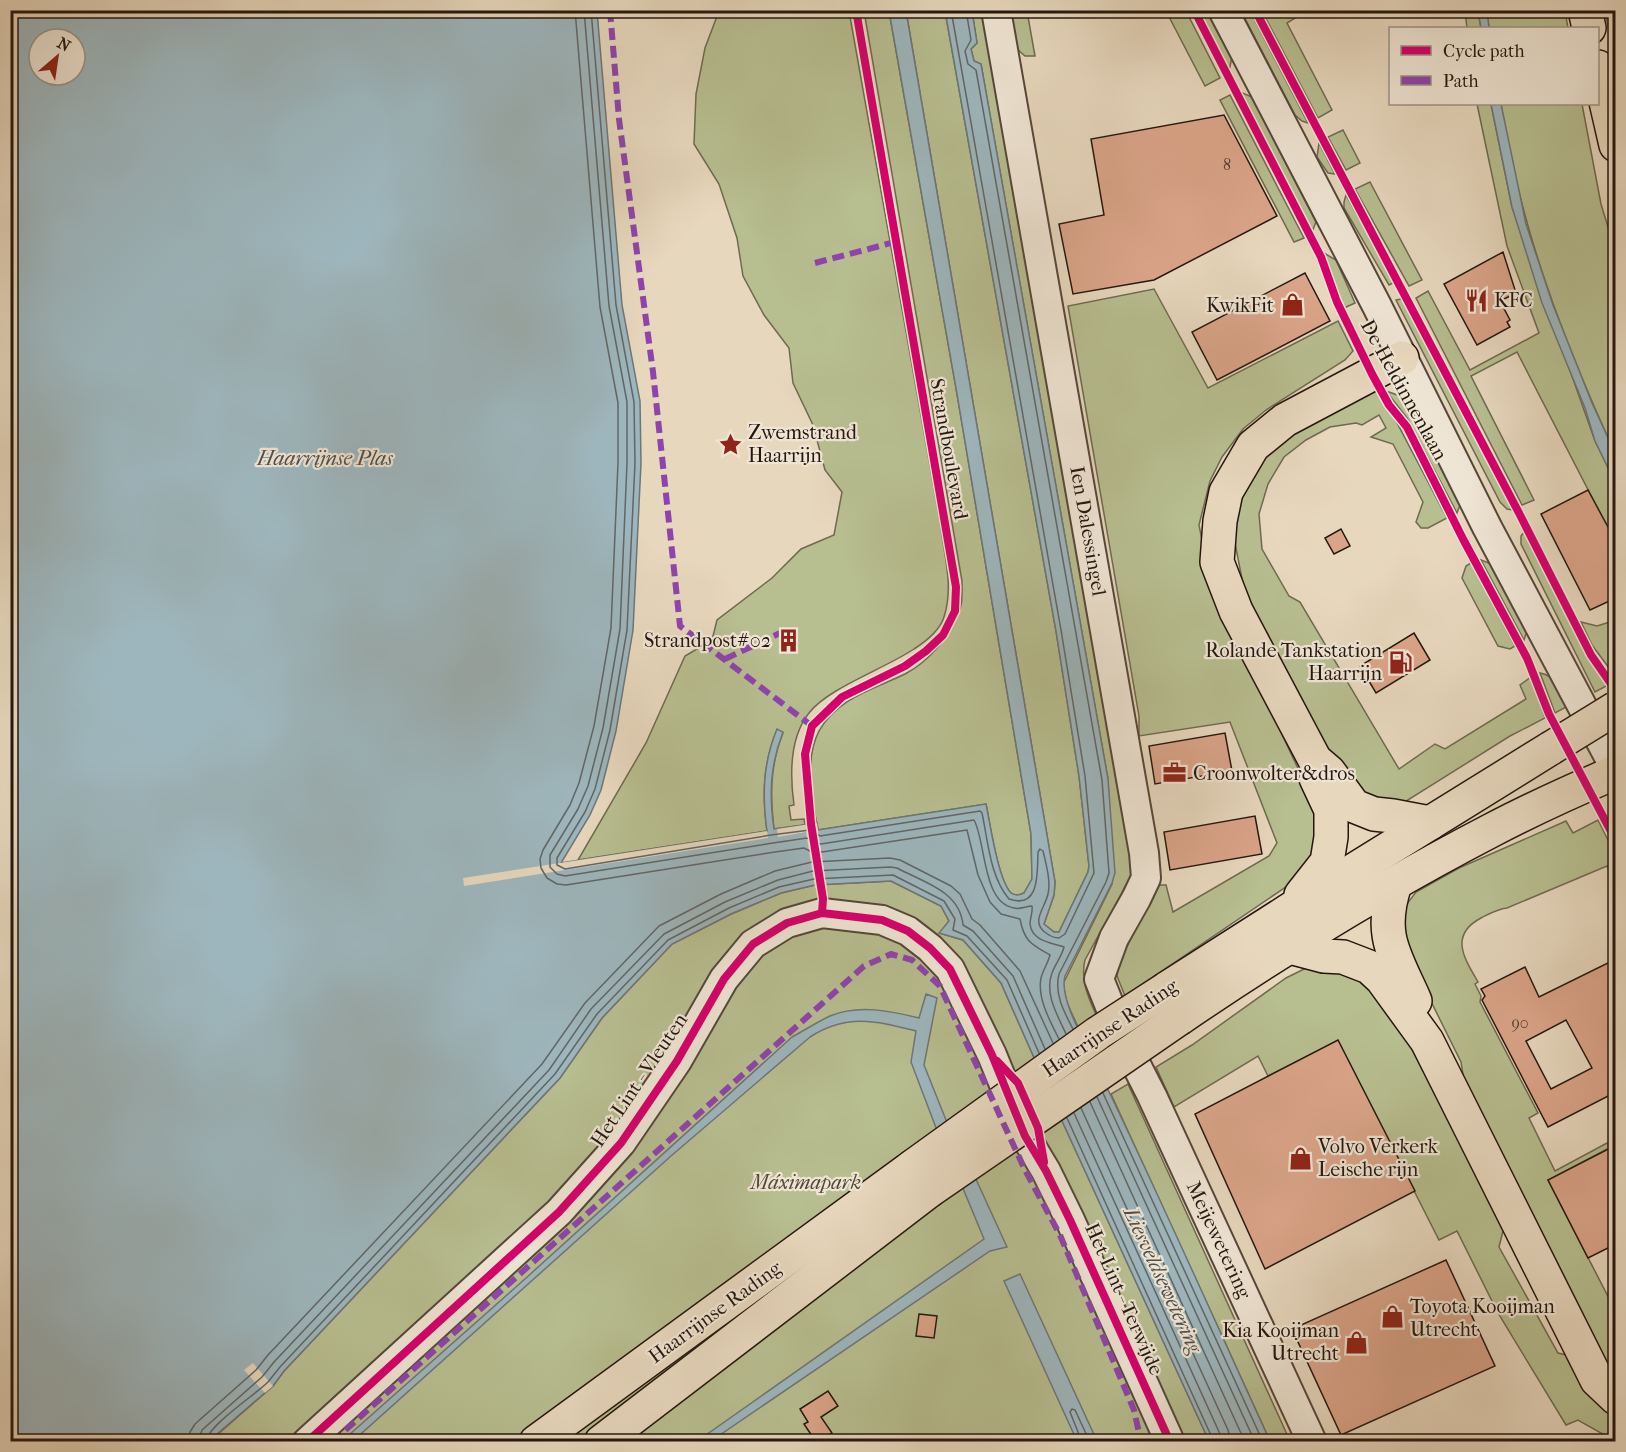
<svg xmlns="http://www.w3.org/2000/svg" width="1626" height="1452" viewBox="0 0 1626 1452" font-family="'IM FELL French Canon',serif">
<rect width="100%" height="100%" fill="#e7d7bd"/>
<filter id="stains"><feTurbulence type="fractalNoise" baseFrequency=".00333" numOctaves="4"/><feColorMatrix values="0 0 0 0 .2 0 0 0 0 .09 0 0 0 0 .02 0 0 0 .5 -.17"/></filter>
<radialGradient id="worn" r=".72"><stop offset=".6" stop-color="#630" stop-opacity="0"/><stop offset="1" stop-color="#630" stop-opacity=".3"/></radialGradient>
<g fill="#b7be90" stroke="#6e6a50" stroke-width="1.5">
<path d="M 719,11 L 849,11 L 940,522 C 944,554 954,586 944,617 C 940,630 925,642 914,649 C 886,668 828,688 809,713 C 789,738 790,776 794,805 L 789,806 L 791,820 L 804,819 L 805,825 L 774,829 C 770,795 770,765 783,733 L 777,730 C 763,763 762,795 767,831 L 578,860 L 646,743 L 685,656 L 712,640 L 717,620 L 772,578 L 801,549 L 834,535 L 842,492 L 825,470 L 813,425 L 793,383 L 789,348 L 764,315 L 743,276 L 737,238 L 719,184 L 694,144 L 696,94 L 705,48 Z"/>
<path d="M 864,11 L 889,11 L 956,388 L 1031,834 L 1032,879 L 1024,893 C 1020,895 1015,896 1011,893 C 998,880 990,823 986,804 L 818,830 C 812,800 804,760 819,731 C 837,698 874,689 905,674 C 930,661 951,635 960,609 C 963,601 962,590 962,581 Z"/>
<polygon points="906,11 945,11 1056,631 1079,776 1089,866 1088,872 1059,932 1054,932 1044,924 1054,895 1055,882"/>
<path d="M 972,11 L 984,11 L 1133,868 L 1130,878 L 1085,960 C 1080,980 1089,999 1097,1017 L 1079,1029 L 1067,1003 L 1063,984 L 1112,884 L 1108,779 L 981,64 L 974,61 L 971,49 L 977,43 Z"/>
<polygon points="1010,11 1027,11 1035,56 1025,56 1017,49"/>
<polygon points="1166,11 1186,11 1220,78 1205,86"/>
<polygon points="1197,11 1207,11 1232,57 1229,71"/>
<polygon points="1241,11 1250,11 1308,123 1302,121 1295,115"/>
<polygon points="1262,11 1281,11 1283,13 1287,11 1298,11 1300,15 1287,23 1332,110 1318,118"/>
<polygon points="1465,11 1478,11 1481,28 1467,28"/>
<polygon points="1487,11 1565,11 1568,28 1489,28"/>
<polygon points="1605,11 1615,11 1615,62"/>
<polygon points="1240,92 1252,97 1316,222 1312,232"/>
<polygon points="1230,95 1304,238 1294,242 1220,100"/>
<polygon points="1477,104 1491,104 1512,207 1595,441 1615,482 1615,542 1517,352 1471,376 1534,500 1522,505 1416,298 1428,291 1470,370 1539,333 1507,246"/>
<path d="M 1501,104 L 1582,104 L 1601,204 L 1615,250 L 1615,453 C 1563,340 1520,227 1501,104 Z"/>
<polygon points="1343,130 1360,163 1346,170 1328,137"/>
<polygon points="1319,143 1335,174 1328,173 1317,157"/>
<polygon points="1370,182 1422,280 1409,286 1355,189"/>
<polygon points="1346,195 1395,282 1389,285 1344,208 1344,202"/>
<polygon points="1322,252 1336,260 1355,303 1344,308"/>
<polygon points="1154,289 1208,388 1338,321 1353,351 1345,360 1266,410 1243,429 1222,457 1210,481 1199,525 1210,580 1322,820 1319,846 1305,874 1125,996 1117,976 1119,962 1159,885 1166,885 1173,912 1269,856 1277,843 1230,722 1139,736 1139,716 1068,306"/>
<polygon points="1401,299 1406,302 1513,510 1507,509 1500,502 1396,300"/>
<polygon points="1375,389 1396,421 1447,518 1428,528 1421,528 1416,522 1423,502 1393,444 1371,437 1386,428 1379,415 1362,425 1356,423 1330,427 1306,440 1284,457 1268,484 1259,514 1262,549 1289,596 1300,602 1399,769 1435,744 1445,749 1526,699 1520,685 1531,677 1545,718 1510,736 1400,805 1376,800 1342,779 1264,633 1243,584 1233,533 1241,488 1282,436"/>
<polygon points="1386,391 1403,397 1413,410 1459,498 1460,505 1457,513 1407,418"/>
<polygon points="1525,531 1583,648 1608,685 1595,692 1521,544 1521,536"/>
<polygon points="1481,560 1494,565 1526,626 1526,634 1524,640"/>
<polygon points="1471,563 1515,646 1510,649 1498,646 1462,578 1466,566"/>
<polygon points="1581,622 1597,626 1610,622 1615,631 1615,676 1592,645"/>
<path d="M 1540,673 C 1556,675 1561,693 1568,706 L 1555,713 Z"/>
<path d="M 1598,820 L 1615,854 L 1615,883 L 1607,866 L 1507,908 C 1497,909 1489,914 1481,918 C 1449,935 1464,958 1478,982 L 1475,984 L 1481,996 L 1480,1002 L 1538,1113 L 1529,1118 L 1555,1171 L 1607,1143 L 1609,1146 L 1614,1143 L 1612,1140 L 1615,1139 L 1615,1145 L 1548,1180 L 1615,1310 L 1615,1374 L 1604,1360 L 1465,1087 L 1461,1062 L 1402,943 L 1403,909 L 1416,892 L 1459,868 L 1566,821 L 1573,833 Z"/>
<polygon points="891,881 941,906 949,921 940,933 963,940 1001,983 1063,1123 1209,1441 209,1442 273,1386 284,1371 560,1078 602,1018 672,944 731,914 781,893 815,885"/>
<polygon points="1342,963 1392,1011 1504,1227 1499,1247 1558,1353 1571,1356 1587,1384 1615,1416 1615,1441 1578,1420 1566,1425 1498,1313 1457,1231 1439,1240 1338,1041 1268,1076 1258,1056 1174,1107 1156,1067 1192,1045 1286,978 1308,967"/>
<polygon points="1128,1084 1290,1441 1270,1441 1111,1094"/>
</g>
<g fill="#9db6bd" stroke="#6d7677" stroke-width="1.5" fill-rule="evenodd">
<path d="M 10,11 L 597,11 L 622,305 L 640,401 L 641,463 L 633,630 L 616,731 L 601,790 L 590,815 L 561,863 L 767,831 C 762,795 763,763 777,729 L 783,732 C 770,765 769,795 774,829 L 817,823 L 818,830 L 986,804 C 990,823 998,880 1011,893 C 1015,896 1020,895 1024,893 L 1032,879 L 1031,834 L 956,388 L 889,11 L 906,11 L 1055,882 L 1054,895 L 1044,924 L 1054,932 L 1059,932 L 1088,872 L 1089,866 L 1079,776 L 1056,631 L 945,11 L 972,11 L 977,43 L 971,49 L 974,61 L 981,64 L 1108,779 L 1115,873 L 1112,883 L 1065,976 C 1058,1000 1090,1050 1100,1073 C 1159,1195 1214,1319 1270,1441 L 1209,1441 L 1063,1123 L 1001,983 L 963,940 L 939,933 L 949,921 L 941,906 L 891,881 L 815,885 L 781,893 L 731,914 L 672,944 L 602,1018 L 560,1078 L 284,1371 L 273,1386 L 209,1441 L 11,1441 ZM 39,39 L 75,39 L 75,75 L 39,75 Z"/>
<polygon points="1478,11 1487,11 1489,28 1481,28"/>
<polygon points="1491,104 1501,104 1526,224 1553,305 1592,403 1615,453 1615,482 1595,441 1585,408 1542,303 1512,207"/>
<path d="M 926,994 L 937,998 L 924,1065 L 948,1125 L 938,1133 L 911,1062 L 916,1031 C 876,1021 847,1013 810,1037 L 671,1156 L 353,1441 L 341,1442 L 526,1278 L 792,1037 C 805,1030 817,1022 830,1016 C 859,1004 891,1011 919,1018 Z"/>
<polygon points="975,1177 1007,1247 990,1251 711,1441 696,1442 984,1239 962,1186"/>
<polygon points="1020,1274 1097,1441 1077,1441 1004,1281"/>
</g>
<g fill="#e7d7bd">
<polygon points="817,823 818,830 827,888 815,888 806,832 778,837 777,829"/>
<polygon points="767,831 768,838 464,886 463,878"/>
<polygon points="253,1363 273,1386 265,1393 244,1370"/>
</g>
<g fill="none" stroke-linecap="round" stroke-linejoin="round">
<g stroke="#616666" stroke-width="1.5">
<path d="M 575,10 L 600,307 L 618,403 L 618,463 L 611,628 L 594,726 L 579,783 L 570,805 L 543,850 L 540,859 L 541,868 L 547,878 L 557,884 L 566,885 L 775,852 L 804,848 L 812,852 L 822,852 L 967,830 L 978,875 L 990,902 L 1001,914 L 1020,919 C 1024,941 1031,944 1050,955 C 1048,963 1043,970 1041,978 C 1037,998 1050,1021 1059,1039"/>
<path d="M 584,10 L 609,306 L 627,402 L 627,463 L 620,629 L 603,728 L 588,786 L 578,809 L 550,855 L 550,867 L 557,874 L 565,876 L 773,843 L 807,838 L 813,842 L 821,844 L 974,820 C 986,841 982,903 1014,908 C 1020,910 1026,906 1032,906 C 1033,912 1030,918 1030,924 C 1032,942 1053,943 1064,947 C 1062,956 1055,964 1052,973 C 1044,994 1058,1016 1066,1034"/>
<path d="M 591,10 L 616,305 L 634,402 L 635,463 L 627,630 L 610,730 L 595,789 L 585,812 L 557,858 L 557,865 L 565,869 L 771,835 L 810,830 L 820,836 L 980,811 L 982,813 C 988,841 990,877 1009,899 C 1041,910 1037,870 1038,852 L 1040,849 L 1043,851 C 1046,864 1051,881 1048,894 C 1045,908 1030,922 1046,933 C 1050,936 1053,938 1059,938 L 1065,934 L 1094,873 L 1085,776 L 1061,630 L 951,10"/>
<path d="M 966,10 L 971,40 L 965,51 L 968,64 L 976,70 L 1102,780 L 1109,873 L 1106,882 L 1059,974 C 1054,994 1064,1012 1073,1029"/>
<polyline points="1103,1093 1263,1442"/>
<polyline points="1097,1097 1255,1442"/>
<polyline points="1090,1102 1245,1442"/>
<polyline points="1081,1108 1228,1430 1231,1442"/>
<polyline points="1074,1113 1220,1434 1222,1442"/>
<polyline points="1067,1118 1214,1442"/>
<polyline points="189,1442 190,1432 195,1424 256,1370 268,1355 542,1064 585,1003 659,926 721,894 775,871 812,862 890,858 900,860 951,886 960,894 972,919 980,925 1020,971 1053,1043"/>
<path d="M 198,1442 L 202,1430 L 262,1377 L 274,1362 L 549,1070 L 591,1009 L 664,934 L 725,902 L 778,880 L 813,871 L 890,867 L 897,868 C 923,882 960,891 963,925 L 973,931 L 1013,976 L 1045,1049"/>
<path d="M 206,1442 C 207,1426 255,1395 268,1382 C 272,1377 276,1372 280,1367 L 555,1074 L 597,1014 L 668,940 L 729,908 L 779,887 L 814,879 L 893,875 L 944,901 L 955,919 L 953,930 L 967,936 L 1007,980 L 1039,1053"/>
<polyline points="1082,1442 1070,1412 1072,1409 1075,1410 1090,1442"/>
</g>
</g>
<g fill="#daa489" stroke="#25170f" stroke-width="1.5" fill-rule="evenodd">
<polygon points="1224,115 1277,216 1154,280 1073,294 1059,224 1104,215 1091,139"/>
<polygon points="1503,252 1516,293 1500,301 1510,320 1507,322 1510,327 1477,345 1444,284"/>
<polygon points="1305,273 1330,321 1217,380 1192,332"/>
<polygon points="1588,490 1616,542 1616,598 1590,610 1541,514"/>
<polygon points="1341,529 1350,546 1334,554 1325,538"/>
<polygon points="1414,633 1430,660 1376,693 1360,666"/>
<polygon points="1225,733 1232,771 1155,784 1149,746"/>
<polygon points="1255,816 1262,854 1170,870 1164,832"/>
<path d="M 1616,959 L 1616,1092 L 1548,1127 L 1482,1000 L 1485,996 L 1481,989 L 1525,967 L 1539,997 ZM 1566,1020 L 1592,1068 L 1551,1089 L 1526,1041 Z"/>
<polygon points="1338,1040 1415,1191 1265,1269 1195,1114"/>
<polygon points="1616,1145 1616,1244 1588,1258 1548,1180"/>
<polygon points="1446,1260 1495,1366 1341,1435 1292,1329"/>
<polygon points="919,1314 937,1316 934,1338 916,1336"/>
<polygon points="828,1391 838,1406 821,1417 832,1433 816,1442 804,1424 808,1422 800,1409"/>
</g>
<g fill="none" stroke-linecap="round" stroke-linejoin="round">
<defs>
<g id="minor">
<polyline points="996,10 1144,853 1146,878 1136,899 1114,938 1099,979 1123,1039 1152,1096 1312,1442"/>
<polyline points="1223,10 1377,306 1487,527 1616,770"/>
<polyline points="307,1442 559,1212 621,1143 677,1061 724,979 753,944 787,923 822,913 882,920 908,931 930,948 950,969 992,1055 1025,1136 1046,1171 1070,1220 1170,1442"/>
</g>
<g id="major">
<polyline points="1402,358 1285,420 1253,446 1226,492 1220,521 1217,562 1236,611 1315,760 1329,772 1354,806 1374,814 1393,816 1430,823"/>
<path d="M 1395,884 C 1378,936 1395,955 1415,1001"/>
<polyline points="1301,895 1327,862 1331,837 1331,810 1316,778 1316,773"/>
<polyline points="1290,947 1324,956 1343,957 1369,967 1382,979 1427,1041 1597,1380 1616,1398"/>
<polyline points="1166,989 1288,911 1551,748"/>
<path d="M 1180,1018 C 1280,950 1384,886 1492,830 C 1532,809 1574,790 1616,772"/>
<polyline points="536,1442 912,1167"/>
<polyline points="601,1442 929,1191"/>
</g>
<g id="highway">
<polyline points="1585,10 1589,28"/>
<polyline points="1598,67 1616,145"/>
</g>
</defs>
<use href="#minor" stroke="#56473a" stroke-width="32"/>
<use href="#major" stroke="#25170f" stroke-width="36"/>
<use href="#highway" stroke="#25170f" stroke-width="36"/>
<use href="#minor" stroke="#efe5d4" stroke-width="28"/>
<use href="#major" stroke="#e7d7bd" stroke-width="33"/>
<use href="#highway" stroke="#e7d7bd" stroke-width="33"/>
<defs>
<g id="major-bridge">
<polyline points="1551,748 1616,708"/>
<polyline points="912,1167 1098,1033 1166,989"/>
<polyline points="929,1191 1180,1018"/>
</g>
</defs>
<use href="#major-bridge" stroke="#25170f" stroke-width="36" stroke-linecap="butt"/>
<use href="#major-bridge" stroke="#e7d7bd" stroke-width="33"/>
<g stroke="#8e44ad" stroke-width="6" stroke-dasharray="12 6" stroke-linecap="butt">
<polyline points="610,10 619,119 653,372 680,626 812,726"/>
<polyline points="815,263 895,242"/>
<polyline points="725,659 780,633"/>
<polyline points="332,1442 864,966 891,954 912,960 940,986 1025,1170 1060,1235 1134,1410 1141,1442"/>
</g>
<defs>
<g id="cycleway">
<polyline points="1194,10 1321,257 1337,302 1372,374 1389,405 1407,427 1463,539 1527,658 1549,714 1616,841"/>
<polyline points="1255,10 1519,513 1591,655 1616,691"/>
<polyline points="822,913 823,899 811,824 805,754 812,726 842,697 905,666 926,651 943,635 955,611 956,587 856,10"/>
<polyline points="997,1061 1018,1083 1038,1128 1044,1162"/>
<polyline points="307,1442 559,1212 621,1143 677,1061 724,979 753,944 787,923 822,913 882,920 908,931 930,948 950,969 992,1055 1025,1136 1046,1171 1070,1220 1170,1442"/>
</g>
</defs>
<use href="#cycleway" stroke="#efe5d4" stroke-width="11"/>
<use href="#cycleway" stroke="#d6006c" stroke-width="8"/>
</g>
<defs>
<symbol id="restaurant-bare" viewBox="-9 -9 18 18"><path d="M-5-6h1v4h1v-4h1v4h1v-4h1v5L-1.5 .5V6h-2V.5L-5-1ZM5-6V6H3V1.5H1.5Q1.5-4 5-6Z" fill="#8f2418" stroke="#efe5d4" stroke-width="2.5" paint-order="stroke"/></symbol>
<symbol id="shop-bare" viewBox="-9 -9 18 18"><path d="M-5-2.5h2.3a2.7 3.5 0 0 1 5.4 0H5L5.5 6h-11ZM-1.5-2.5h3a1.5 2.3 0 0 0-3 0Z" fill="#8f2418" stroke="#efe5d4" stroke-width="2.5" paint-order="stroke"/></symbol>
<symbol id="sight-bare" viewBox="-9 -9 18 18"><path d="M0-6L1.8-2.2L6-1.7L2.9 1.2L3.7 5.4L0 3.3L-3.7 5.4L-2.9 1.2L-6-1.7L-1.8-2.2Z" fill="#8f2418" stroke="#efe5d4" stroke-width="2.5" paint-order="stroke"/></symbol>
<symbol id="building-bare" viewBox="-9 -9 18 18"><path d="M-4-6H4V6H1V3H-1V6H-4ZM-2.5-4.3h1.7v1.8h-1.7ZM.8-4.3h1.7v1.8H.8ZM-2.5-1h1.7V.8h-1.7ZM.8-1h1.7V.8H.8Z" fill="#8f2418" stroke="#efe5d4" stroke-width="2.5" paint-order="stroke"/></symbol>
<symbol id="fuel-bare" viewBox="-9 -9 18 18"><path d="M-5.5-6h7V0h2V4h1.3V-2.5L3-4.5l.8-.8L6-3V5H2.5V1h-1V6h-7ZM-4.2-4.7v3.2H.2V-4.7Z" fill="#8f2418" stroke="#efe5d4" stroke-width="2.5" paint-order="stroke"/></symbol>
<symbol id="office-bare" viewBox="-9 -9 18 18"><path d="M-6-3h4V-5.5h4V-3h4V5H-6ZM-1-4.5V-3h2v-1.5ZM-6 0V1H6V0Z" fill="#8f2418" stroke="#efe5d4" stroke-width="2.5" paint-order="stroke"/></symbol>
</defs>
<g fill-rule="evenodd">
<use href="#restaurant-bare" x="1460" y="284" width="33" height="33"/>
<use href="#shop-bare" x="1276" y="288" width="33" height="33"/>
<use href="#sight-bare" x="714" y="428" width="33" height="33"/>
<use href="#building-bare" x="772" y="624" width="33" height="33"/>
<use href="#fuel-bare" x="1384" y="646" width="33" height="33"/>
<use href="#office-bare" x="1158" y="756" width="33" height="33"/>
<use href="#shop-bare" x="1284" y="1142" width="33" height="33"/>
<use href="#shop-bare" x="1376" y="1300" width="33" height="33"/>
<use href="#shop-bare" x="1340" y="1326" width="33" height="33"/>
</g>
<g text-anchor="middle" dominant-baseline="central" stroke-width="4.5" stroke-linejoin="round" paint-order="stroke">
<g font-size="16" fill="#523a2e">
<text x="1227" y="164">8</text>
<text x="1520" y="1022">90</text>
</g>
<g font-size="20" fill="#25170f" stroke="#efe5d4" text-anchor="start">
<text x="1494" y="300">KFC</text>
<text x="1274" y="305" text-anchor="end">KwikFit</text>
<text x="748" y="432">Zwemstrand<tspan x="748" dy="23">Haarrijn</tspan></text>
<text x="771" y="640" text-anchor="end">Strandpost#02</text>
<text x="1382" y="650" text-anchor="end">Rolande Tankstation<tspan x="1382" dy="23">Haarrijn</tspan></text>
<text x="1193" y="773">Croonwolter&amp;dros</text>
<text x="1318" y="1146">Volvo Verkerk<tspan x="1318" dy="23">Leische rijn</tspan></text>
<text x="1410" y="1306">Toyota Kooijman<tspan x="1410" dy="23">Utrecht</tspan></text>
<text x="1339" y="1330" text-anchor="end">Kia Kooijman<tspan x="1339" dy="23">Utrecht</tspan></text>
</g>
<g font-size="20" fill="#25170f" stroke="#efe5d4">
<text transform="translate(1404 390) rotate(61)">De Heldinnenlaan</text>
<text transform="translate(949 449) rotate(80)">Strandboulevard</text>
<text transform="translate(1088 531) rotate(80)">Ien Dalessingel</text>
<text transform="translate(1110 1028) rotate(-34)">Haarrijnse Rading</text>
<text transform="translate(639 1080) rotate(-56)">Het Lint - Vleuten</text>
<text transform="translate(1219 1240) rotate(65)">Meijewetering</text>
<text transform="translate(1124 1299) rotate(66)">Het Lint - Terwijde</text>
<text transform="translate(715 1312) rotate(-36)">Haarrijnse Rading</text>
</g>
<g font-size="20" font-style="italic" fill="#514936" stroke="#efe5d4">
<text x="806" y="1182">Máximapark</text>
</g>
<g font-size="21" font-style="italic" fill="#4f4f4c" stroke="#efe5d4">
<text x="325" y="458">Haarrijnse Plas</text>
<text transform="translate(1163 1280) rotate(65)">Liesveldsewetering</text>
</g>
</g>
<rect width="1626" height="1452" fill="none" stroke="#e7d7bd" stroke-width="36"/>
<rect x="12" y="12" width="1602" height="1428" fill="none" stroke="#25170f" stroke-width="3"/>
<rect x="18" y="18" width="1590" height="1416" fill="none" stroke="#25170f" stroke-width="1.5"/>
<rect x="1389" y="27" width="210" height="78" fill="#efe5d4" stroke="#9e9385" stroke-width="1.5"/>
<rect x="1401" y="46" width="30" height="9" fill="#d6006c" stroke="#9e9385" stroke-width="1.5"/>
<text x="1443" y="57" font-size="18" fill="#25170f">Cycle path</text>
<rect x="1401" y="76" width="30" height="9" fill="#8e44ad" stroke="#9e9385" stroke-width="1.5"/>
<text x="1443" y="87" font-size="18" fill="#25170f">Path</text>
<g transform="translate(57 57) rotate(29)"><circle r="28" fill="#efe5d4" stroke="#9e9385" stroke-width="1.5"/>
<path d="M0-4.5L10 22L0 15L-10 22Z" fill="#8f2418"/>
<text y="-9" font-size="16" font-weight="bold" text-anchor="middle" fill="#25170f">N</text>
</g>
<rect width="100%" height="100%" filter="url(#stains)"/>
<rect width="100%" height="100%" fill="url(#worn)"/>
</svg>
